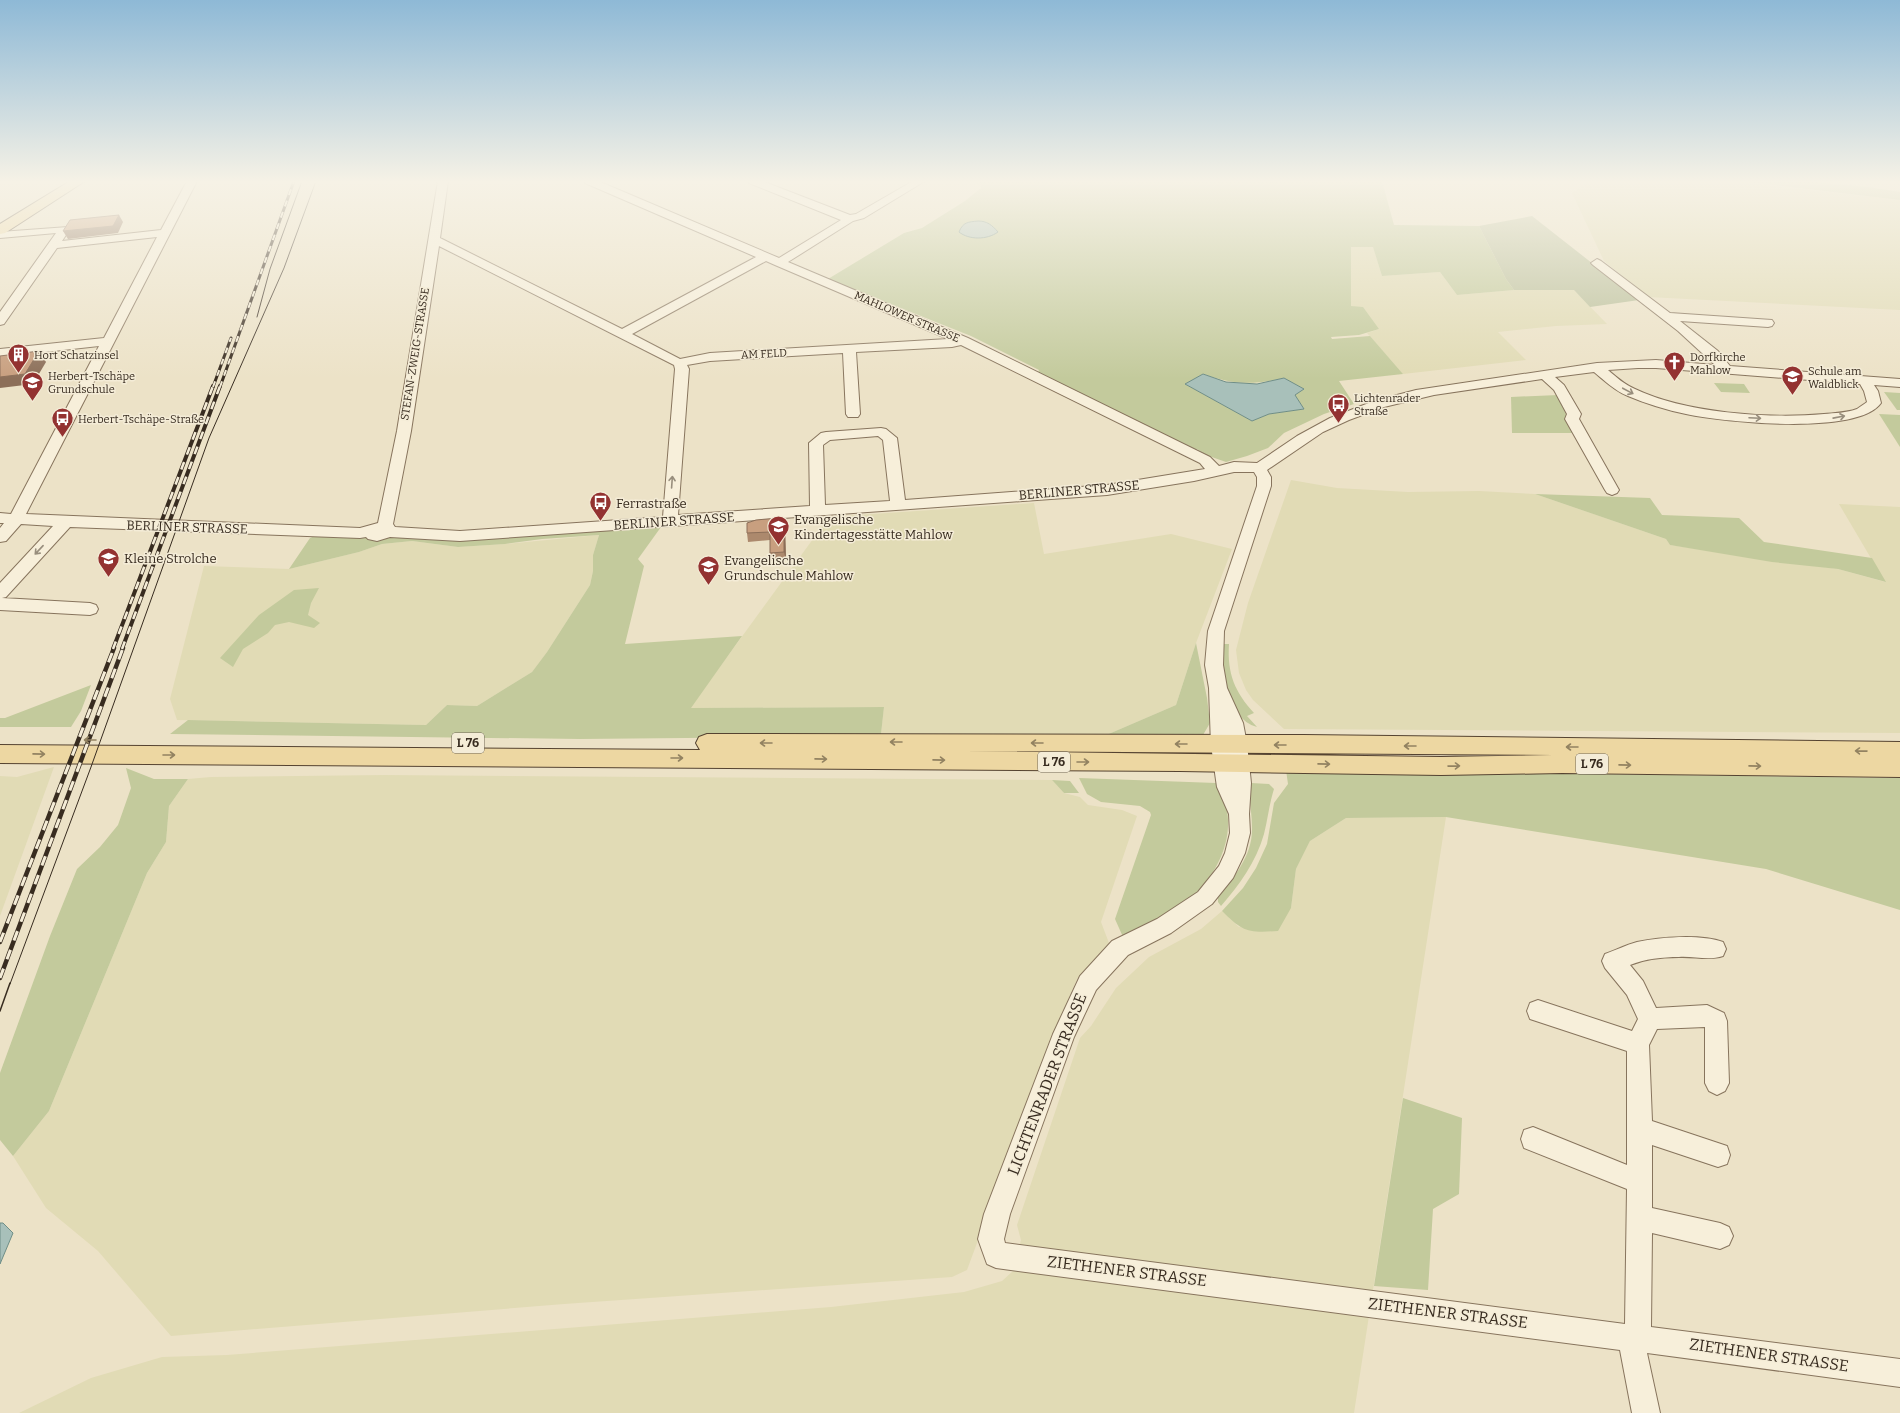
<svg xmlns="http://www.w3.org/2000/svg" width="1900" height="1413" viewBox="0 0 1900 1413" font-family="Bitter,serif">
<rect width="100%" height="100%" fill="#ece2c7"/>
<g fill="#e1dbb5">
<polygon points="1589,181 1729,181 1900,200 1900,310 1648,297 1604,261 1572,193"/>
<polygon points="1373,246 1382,276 1440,272 1457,295 1514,290 1574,290 1607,324 1556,326 1498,332 1526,360 1403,374 1367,333 1379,329 1351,307 1351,247"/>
<polygon points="1291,480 1337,488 1408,492 1479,491 1535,494 1666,539 1670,545 1838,569 1885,582 1839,504 1900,507 1900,733 1284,729 1253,700 1246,690 1239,673 1236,650 1248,603"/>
<polygon points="1034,503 1044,554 1171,534 1232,549 1196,643 1176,705 1104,736 881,734 884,707 690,708 829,517"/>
<polygon points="599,535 593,555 593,571 590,585 547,652 532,672 477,706 447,705 426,725 177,720 170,699 204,566 289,569 359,552 382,544 412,541 458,547 505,544"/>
<polygon points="54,767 0,916 0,776 17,777"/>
<polygon points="385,775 1052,780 1064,793 1080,797 1088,805 1122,810 1137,816 1101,922 1109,943 1077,979 1062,1014 967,1270 952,1277 564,1304 171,1336 98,1251 46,1208 13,1156 49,1111 147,873 166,842 169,806 188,779 211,777"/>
<polygon points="1446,817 1354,1413 19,1413 91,1378 162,1357 227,1355 831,1307 964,1292 1002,1281 1013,1271 1021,1240 1017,1225 1080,1038 1091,1026 1116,988 1149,957 1201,929 1222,911 1239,927 1291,908 1296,869 1310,841 1346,818"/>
</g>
<g fill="#c3ca9c" fill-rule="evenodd">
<path d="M 981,181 L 1382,181 L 1394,225 L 1479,226 L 1506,279 L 1514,290 L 1457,295 L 1440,272 L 1382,276 L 1373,247 L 1351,247 L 1351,306 L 1363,307 L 1379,329 L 1359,335 L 1331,337 L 1332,339 L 1370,336 L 1403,374 L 1339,381 L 1354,404 L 1324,414 L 1284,433 L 1268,448 L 1247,456 L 1226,462 L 1206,455 L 1197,449 L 1195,451 L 1037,374 L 1039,370 L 971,336 L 828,279 L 904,233 L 922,228 L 965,201 L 981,188 L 980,184 L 976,184 ZM 1203,374 C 1235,385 1252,385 1284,378 L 1304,389 L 1295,395 L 1304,409 L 1269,414 L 1252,421 L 1185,384 Z"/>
<polygon points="1740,181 1814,182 1868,187 1900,192 1900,200"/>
<polygon points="1714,383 1744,384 1750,393 1721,392"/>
<polygon points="1884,392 1900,393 1900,410 1897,410"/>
<polygon points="1558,395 1574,433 1512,433 1511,397"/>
<polygon points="1879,414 1900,415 1900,447"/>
<polygon points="1535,494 1650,498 1662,515 1739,518 1764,542 1872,558 1886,582 1838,569 1772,562 1670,545 1666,539"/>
<polygon points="661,527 638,559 644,566 625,644 742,636 691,708 884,707 881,734 802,737 580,739 170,734 188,720 426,725 447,705 477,706 532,672 547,652 590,585 593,571 593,555 599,535 542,539 505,544 458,547 412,541 382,544 359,552 289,569 310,538 317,535 369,538"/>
<polygon points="319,588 311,603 308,615 320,623 314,628 289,622 275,625 268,633 243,649 233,667 220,658 259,615 294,590"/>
<polygon points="1196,643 1207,698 1210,723 1203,735 1178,738 1104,736 1176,705"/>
<path d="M 1222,644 L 1229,644 C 1227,674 1235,692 1254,713 L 1247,716 L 1257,727 C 1225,718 1224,671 1222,644 Z"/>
<polygon points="91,685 81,711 71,727 0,727 0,718 5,718"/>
<polygon points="126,768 154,779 188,779 169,806 166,842 147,873 49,1111 13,1156 0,1140 0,1073 50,936 77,869 100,847 118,825 131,788"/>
<path d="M 1286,770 L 1900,778 L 1900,910 L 1766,869 L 1446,817 L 1346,818 L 1310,841 L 1296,869 L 1291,908 L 1278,931 C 1248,933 1243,932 1222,911 L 1243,888 L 1256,868 L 1267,844 L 1274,803 L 1288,784 Z"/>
<path d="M 1079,778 L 1216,783 C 1247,831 1214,888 1169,914 C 1154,922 1138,929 1123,937 L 1115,919 L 1151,815 L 1150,812 L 1140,806 L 1101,802 L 1087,794 Z"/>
<polygon points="1052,780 1070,781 1079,793 1064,793"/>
<path d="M 1251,783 L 1269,784 L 1274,789 C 1269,805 1268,818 1264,834 C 1256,862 1240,884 1221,906 L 1218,902 L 1218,898 C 1234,876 1253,856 1252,827 C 1252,812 1248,798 1251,783 Z"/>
<polygon points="1403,1098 1462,1118 1459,1194 1433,1209 1428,1290 1374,1286"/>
</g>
<polygon fill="#babf9a" points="1532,216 1639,300 1590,307 1574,290 1514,290 1506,279 1479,226"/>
<g fill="#a8c0ba" stroke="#6f8e87">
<path d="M 978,221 C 987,221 992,225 998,232 C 987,240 969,240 959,232 C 963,222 968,222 978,221 Z"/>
<polygon points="1203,374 1226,382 1257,384 1284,378 1304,389 1295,395 1304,409 1269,414 1252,421 1185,384"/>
<polygon points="0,1223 3,1223 13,1233 0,1264"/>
</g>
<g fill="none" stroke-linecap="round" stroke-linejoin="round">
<defs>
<path id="minor" d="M 187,181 L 197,181 L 26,514 L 360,528 L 378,523 L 397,431 L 438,181 L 448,181 L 440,238 L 622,329 L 756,257 L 585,183 L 584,181 L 598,181 L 779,258 L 841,220 L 749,183 L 748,181 L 762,181 L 850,215 L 856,214 L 913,181 L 925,181 L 864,218 L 853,221 L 788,262 L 968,338 L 1210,457 L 1219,466 L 1234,462 L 1257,463 L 1297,436 L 1330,418 L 1374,401 L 1416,390 L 1597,363 L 1656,360 L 1715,365 L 1678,331 L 1593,265 L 1591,263 L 1597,259 L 1601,261 L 1670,313 L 1772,320 L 1774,323 L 1772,326 L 1768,327 L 1680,321 L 1718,351 L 1730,366 L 1900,379 L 1900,387 L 1874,385 L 1878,391 L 1881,403 C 1858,436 1723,422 1686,414 C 1667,410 1647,404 1628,396 C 1615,391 1605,381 1594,372 L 1555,377 L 1564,385 L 1581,414 L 1579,419 L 1619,490 L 1617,493 L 1612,495 L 1607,493 L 1605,490 L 1565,419 L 1567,414 L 1554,390 L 1542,379 L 1434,395 L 1384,407 L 1349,420 L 1323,432 L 1267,470 L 1271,477 L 1271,486 L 1224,631 L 1223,665 L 1227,688 L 1243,723 L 1247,744 L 1251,783 L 1249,814 L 1250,833 L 1245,853 L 1233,878 L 1212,904 L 1171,933 L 1128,955 L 1096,990 L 1074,1037 L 1010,1214 L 1004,1239 L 1005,1243 L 1625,1324 L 1627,1189 L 1524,1148 L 1521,1139 L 1524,1130 L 1533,1127 L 1627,1165 L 1627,1051 L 1530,1019 L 1527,1011 L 1530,1003 L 1538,1000 L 1632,1031 L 1638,1019 L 1627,995 L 1605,968 L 1602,961 L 1605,954 C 1616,950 1626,945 1637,942 C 1660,937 1701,934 1723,942 L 1726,949 L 1723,956 C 1709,961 1694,956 1679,957 C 1663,957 1644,959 1630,965 L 1643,981 L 1656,1008 L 1707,1005 L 1724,1013 L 1727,1021 L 1729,1083 L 1725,1091 L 1717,1095 L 1709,1091 L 1705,1083 L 1705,1027 L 1657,1029 L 1649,1045 L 1652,1121 L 1727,1146 L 1730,1155 L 1727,1164 L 1718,1167 L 1652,1145 L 1652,1208 L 1720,1223 L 1729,1227 L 1733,1236 L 1729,1245 L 1720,1249 L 1652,1233 L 1651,1327 L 1900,1359 L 1900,1387 L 1647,1353 L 1660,1413 L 1632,1413 L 1620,1350 L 996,1268 L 987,1264 L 978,1239 L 984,1214 L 1053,1034 L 1080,976 L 1112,941 L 1157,919 L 1198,892 L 1219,866 L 1225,853 L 1230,833 L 1229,814 L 1217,787 L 1211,745 L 1209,688 L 1205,665 L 1208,631 L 1257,486 L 1257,477 L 1254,472 L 1234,472 L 1194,481 L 1107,495 L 460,541 L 390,537 L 377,541 L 368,539 L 366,537 L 360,538 L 70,527 L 6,597 L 2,598 L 90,603 L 96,605 L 98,609 L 96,613 L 90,615 L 0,610 L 0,583 L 53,526 L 21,524 L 6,541 L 0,542 L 0,528 L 4,523 L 0,523 L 0,513 L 11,514 L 99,346 L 0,357 L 0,349 L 104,338 L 157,237 L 57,248 L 4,324 L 0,325 L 0,312 L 56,233 L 0,238 L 0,232 L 68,227 L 70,229 L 62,241 L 161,230 ZM 439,246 L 674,365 L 675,369 L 663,517 L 460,531 L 395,527 L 393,524 L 411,431 ZM 766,261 L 775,265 L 948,339 L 710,353 L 680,359 L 632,334 ZM 961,345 L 1200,463 L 1205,469 L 1107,485 L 905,500 L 897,438 L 886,429 L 881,428 L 826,432 L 821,433 L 809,443 L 810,506 L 678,515 L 689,369 L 687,365 L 710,361 L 843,353 L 846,414 L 848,417 L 858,417 L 860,414 L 856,352 L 952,347 ZM 1638,368 L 1656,368 L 1860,384 L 1864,391 L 1867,402 C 1864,404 1860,407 1857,409 C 1847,413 1834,413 1824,414 C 1769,419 1685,413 1635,389 C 1625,385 1616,377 1608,370 ZM 878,436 L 883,440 L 890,501 L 825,505 L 823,445 L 830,440 Z"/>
<g id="major">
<polygon points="70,181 85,181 5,233 0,234 0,224"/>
<path d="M 707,734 L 1304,735 L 1900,742 L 1900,777 L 1562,773 L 1441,775 L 1180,771 L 0,763 L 0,745 L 700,750 L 696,743 L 699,737 ZM 961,751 L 1553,755 L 1441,757 Z"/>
</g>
</defs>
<use href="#minor" stroke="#87745d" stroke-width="2"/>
<use href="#major" stroke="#554331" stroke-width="2"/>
<use href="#minor" fill="#f7efda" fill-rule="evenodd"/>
<use href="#major" fill="#edd7a2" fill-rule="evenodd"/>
<g stroke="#382c20" stroke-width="1">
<polyline points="257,317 270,269 302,181"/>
<polyline points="10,984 91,767 209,438 284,268 316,181"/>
</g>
<polyline stroke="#382c20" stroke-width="1.5" points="0,1011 10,983"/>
<defs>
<g id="rail-far2">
<polyline points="213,387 231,338"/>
<polyline points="220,387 294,181"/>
</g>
<g id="rail-far1">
<polyline points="113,649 213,386"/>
<polyline points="122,649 220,386"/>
</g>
<g id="rail">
<polyline points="0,942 114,648"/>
<polyline points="0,978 123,648"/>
</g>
</defs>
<use href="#rail-far2" stroke="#382c20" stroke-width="3"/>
<use href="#rail-far1" stroke="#382c20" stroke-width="4"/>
<use href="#rail" stroke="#382c20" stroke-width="4.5"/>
<use href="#rail-far2" stroke="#f4ecd7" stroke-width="2" stroke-dasharray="6" stroke-linecap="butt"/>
<use href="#rail-far1" stroke="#f4ecd7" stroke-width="2.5" stroke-dasharray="8" stroke-linecap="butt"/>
<use href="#rail" stroke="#f4ecd7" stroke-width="3" stroke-dasharray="10" stroke-linecap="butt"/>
</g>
<polygon fill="#ac896d" points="778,520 785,528 786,560 771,561 770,553 770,540 748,542 747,533"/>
<g fill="#8c6f59">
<polygon points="119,215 123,222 118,233 68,239 63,231"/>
<polygon points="39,351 46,362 33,384 0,388 0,377"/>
<polygon points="784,520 785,528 786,560 784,552"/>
</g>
<g fill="#c89f7f" stroke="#8c6f59">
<polygon points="119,215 113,226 63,231 70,220"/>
<polygon points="39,351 25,374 0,377 0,356"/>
<polygon points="778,518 778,521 784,520 784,552 770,553 770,532 747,533 747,523 756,520"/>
</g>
<defs><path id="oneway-shaft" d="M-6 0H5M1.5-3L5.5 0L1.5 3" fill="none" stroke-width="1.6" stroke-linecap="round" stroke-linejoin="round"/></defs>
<g stroke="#988e7d">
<use href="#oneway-shaft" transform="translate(1628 391) rotate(28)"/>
<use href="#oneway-shaft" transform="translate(1839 417) rotate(-11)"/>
<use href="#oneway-shaft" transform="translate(1755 418) rotate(3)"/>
<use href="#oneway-shaft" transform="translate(672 482) rotate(-86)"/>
<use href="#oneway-shaft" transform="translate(39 550) rotate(133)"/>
</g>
<g stroke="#928261">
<use href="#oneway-shaft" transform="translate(90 740) rotate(-180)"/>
<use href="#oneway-shaft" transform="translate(896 742) rotate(-180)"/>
<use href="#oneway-shaft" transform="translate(766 743) rotate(180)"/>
<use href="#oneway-shaft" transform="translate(1037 743) rotate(-180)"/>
<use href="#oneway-shaft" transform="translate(1181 744) rotate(-180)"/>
<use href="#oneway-shaft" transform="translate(1280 745) rotate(-180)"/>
<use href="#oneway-shaft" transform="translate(1410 746) rotate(-180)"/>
<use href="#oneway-shaft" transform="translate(1572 747) rotate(-180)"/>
<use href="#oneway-shaft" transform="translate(1861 751) rotate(-179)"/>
<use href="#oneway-shaft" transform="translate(39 754) rotate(1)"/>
<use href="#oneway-shaft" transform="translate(169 755)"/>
<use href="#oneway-shaft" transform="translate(677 758)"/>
<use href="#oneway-shaft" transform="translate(821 759) rotate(1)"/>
<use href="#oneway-shaft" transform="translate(939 760) rotate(1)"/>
<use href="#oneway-shaft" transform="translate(1083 762)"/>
<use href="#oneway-shaft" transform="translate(1324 764) rotate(1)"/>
<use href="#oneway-shaft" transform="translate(1625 765) rotate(1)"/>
<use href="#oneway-shaft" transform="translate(1454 766) rotate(-1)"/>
<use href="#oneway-shaft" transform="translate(1755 766) rotate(1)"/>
</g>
<linearGradient id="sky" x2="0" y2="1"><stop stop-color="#8eb9d6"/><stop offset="0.48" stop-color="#f6f2e6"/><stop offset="1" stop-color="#f6f2e6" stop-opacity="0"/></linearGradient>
<rect width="1900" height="379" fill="url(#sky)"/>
<defs>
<symbol id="building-pin" viewBox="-11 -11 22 30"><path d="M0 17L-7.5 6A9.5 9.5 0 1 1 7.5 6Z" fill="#933231" stroke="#f4ecd7"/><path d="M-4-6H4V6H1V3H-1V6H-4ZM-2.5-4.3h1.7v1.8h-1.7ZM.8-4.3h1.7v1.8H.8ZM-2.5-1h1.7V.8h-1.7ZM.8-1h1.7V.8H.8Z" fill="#fff"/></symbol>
<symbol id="church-pin" viewBox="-11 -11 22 30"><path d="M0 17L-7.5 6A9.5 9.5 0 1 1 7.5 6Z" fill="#933231" stroke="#f4ecd7"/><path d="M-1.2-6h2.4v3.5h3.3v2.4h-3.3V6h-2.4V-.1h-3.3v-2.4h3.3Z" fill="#fff"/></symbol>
<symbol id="school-pin" viewBox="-11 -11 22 30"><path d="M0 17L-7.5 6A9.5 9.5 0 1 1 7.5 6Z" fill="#933231" stroke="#f4ecd7"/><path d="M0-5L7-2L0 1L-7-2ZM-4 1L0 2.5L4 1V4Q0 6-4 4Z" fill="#fff"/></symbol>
<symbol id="bus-pin" viewBox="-11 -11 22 30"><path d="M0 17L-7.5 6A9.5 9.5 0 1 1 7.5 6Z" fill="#933231" stroke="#f4ecd7"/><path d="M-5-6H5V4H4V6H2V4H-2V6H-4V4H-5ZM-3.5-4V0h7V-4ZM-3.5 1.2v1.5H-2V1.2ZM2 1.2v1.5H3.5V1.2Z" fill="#fff"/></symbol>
</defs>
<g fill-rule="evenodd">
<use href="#building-pin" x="6" y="342" width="25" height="34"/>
<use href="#church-pin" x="1662" y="350" width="25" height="34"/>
<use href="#school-pin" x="1780" y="364" width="25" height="34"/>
<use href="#school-pin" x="20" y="370" width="25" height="34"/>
<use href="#bus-pin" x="1326" y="392" width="25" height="34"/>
<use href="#bus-pin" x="50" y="406" width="25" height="34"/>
<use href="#bus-pin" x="588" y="490" width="25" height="34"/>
<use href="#school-pin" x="766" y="514" width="25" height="34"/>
<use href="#school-pin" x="96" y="546" width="25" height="34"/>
<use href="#school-pin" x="696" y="554" width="25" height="34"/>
</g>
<g text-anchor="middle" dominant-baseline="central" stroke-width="3" stroke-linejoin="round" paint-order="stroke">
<g font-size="11" fill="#382c20" stroke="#f4ecd7">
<text transform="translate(907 317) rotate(23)">MAHLOWER STRASSE</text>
<text transform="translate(415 354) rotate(-81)">STEFAN-ZWEIG-STRASSE</text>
<text transform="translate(764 354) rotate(-3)">AM FELD</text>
</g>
<g font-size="11" fill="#382c20" stroke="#f4ecd7" text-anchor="start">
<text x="34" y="355">Hort Schatzinsel</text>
<text x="1690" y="357">Dorfkirche<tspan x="1690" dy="13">Mahlow</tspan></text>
<text x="1808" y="371">Schule am<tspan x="1808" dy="13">Waldblick</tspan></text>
<text x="48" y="376">Herbert-Tschäpe<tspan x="48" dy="13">Grundschule</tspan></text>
<text x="1354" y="398">Lichtenrader<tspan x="1354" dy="13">Straße</tspan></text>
<text x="78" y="419">Herbert-Tschäpe-Straße</text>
</g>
<g fill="#f4ecd7" stroke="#706657" stroke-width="1">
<rect x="452" y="733" width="32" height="20" rx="3"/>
<rect x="1038" y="752" width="32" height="20" rx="3"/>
<rect x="1576" y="754" width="32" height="20" rx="3"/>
</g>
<g font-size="12" font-weight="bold" fill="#382c20">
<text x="468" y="743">L 76</text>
<text x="1054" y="762">L 76</text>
<text x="1592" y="764">L 76</text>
</g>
<g font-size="13" fill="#382c20" stroke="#f4ecd7">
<text transform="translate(1079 490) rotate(-5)">BERLINER STRASSE</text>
<text transform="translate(674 521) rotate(-4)">BERLINER STRASSE</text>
<text transform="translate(187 527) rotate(2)">BERLINER STRASSE</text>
</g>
<g font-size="13" fill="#382c20" stroke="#f4ecd7" text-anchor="start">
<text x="616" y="503">Ferrastraße</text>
<text x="794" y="519">Evangelische<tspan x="794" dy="15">Kindertagesstätte Mahlow</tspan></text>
<text x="124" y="558">Kleine Strolche</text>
<text x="724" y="560">Evangelische<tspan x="724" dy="15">Grundschule Mahlow</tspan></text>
</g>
<g font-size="16" fill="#382c20" stroke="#f4ecd7">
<text transform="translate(1047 1084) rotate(-69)">LICHTENRADER STRASSE</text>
<text transform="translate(1127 1271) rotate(7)">ZIETHENER STRASSE</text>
<text transform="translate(1448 1313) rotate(7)">ZIETHENER STRASSE</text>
<text transform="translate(1769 1355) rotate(8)">ZIETHENER STRASSE</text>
</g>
</g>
</svg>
